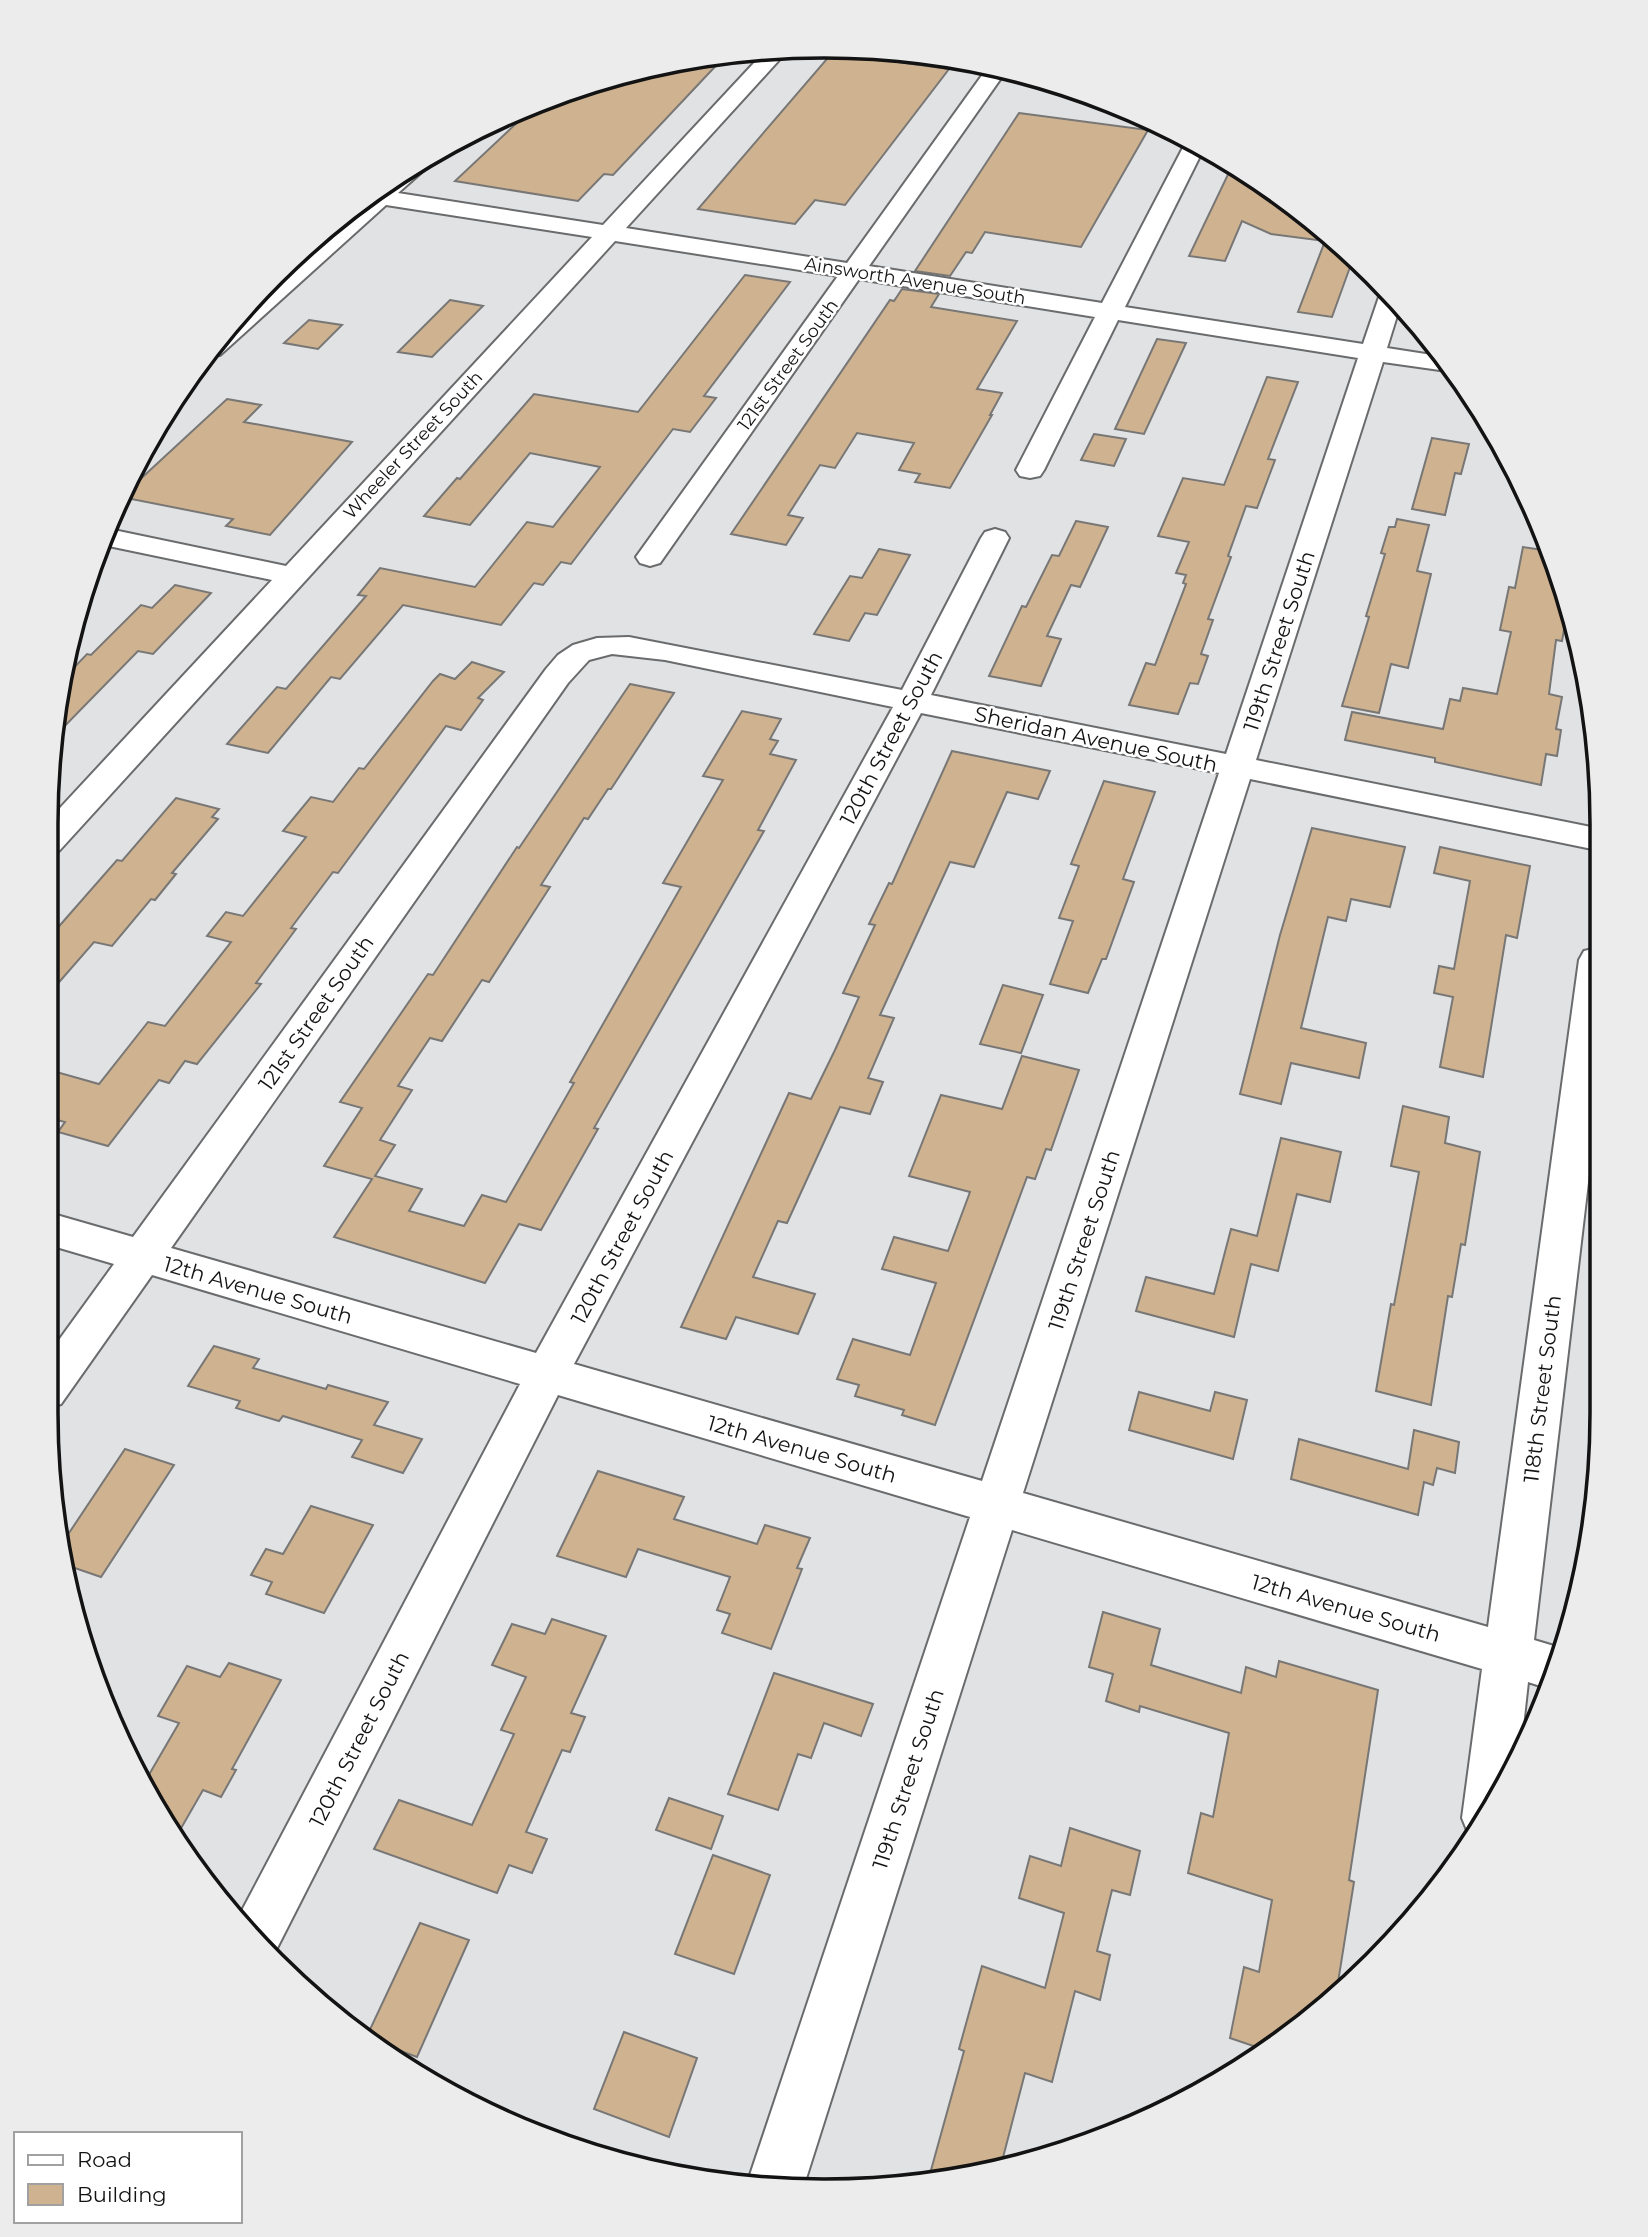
<svg xmlns="http://www.w3.org/2000/svg" width="1648" height="2237" viewBox="0 0 1648 2237" font-family="Montserrat,sans-serif">
<rect width="100%" height="100%" fill="#e1e2e4"/>
<g fill="#cfb390" stroke="#787776" stroke-width="2">
<polygon points="832,53 949,69 845,205 815,200 795,224 698,209"/>
<polygon points="726,55 613,175 604,174 578,201 455,181 537,104 623,72"/>
<polygon points="1019,113 1148,130 1081,247 985,232 972,253 966,252 950,276 915,271"/>
<polygon points="1233,164 1257,181 1253,189 1271,191 1338,239 1354,256 1332,317 1298,312 1325,241 1271,234 1242,221 1225,261 1189,256"/>
<polygon points="745,275 790,282 704,396 716,398 690,432 673,429 571,564 561,562 543,585 534,583 501,625 403,605 340,679 331,677 268,753 227,744 277,687 286,689 366,596 358,595 380,568 475,587 527,522 553,527 600,467 530,453 470,525 424,516 457,478 460,479 534,394 638,412"/>
<polygon points="902,289 939,294 931,307 1017,321 977,389 1002,393 990,415 992,415 950,488 915,482 920,474 899,470 914,443 857,433 835,468 820,465 788,515 803,518 786,545 731,534 890,300 894,301"/>
<polygon points="450,300 483,306 432,357 398,352"/>
<polygon points="309,320 342,325 318,349 284,343"/>
<polygon points="1157,339 1186,343 1144,434 1115,429"/>
<polygon points="1267,377 1298,382 1268,459 1275,460 1257,508 1246,506 1228,556 1231,557 1208,619 1213,620 1201,654 1208,656 1198,684 1190,683 1178,714 1129,705 1146,663 1155,665 1186,584 1183,583 1186,575 1176,573 1189,542 1158,536 1183,478 1224,485"/>
<polygon points="227,399 261,405 244,422 352,442 270,535 226,526 233,519 121,497"/>
<polygon points="1094,434 1126,439 1114,466 1081,460"/>
<polygon points="1432,438 1469,444 1461,474 1455,473 1445,515 1412,509"/>
<polygon points="1397,519 1429,525 1417,571 1431,574 1408,668 1391,664 1379,713 1342,706 1369,617 1366,616 1385,554 1381,553 1389,527 1395,527"/>
<polygon points="1076,521 1108,527 1080,587 1071,585 1047,636 1061,639 1041,686 989,676 1022,606 1026,607 1052,555 1059,556"/>
<polygon points="1523,547 1550,551 1567,613 1562,641 1556,640 1549,694 1562,697 1556,729 1561,730 1557,756 1546,754 1541,785 1435,762 1435,758 1345,740 1352,712 1443,729 1450,699 1460,701 1463,688 1497,694 1511,632 1500,630 1509,587 1515,588"/>
<polygon points="879,549 910,555 877,615 865,613 849,641 814,634 850,576 862,578"/>
<polygon points="175,585 211,593 153,654 138,651 53,738 63,679 87,654 91,655 141,605 152,608"/>
<polygon points="472,662 504,672 478,698 483,700 461,730 446,726 338,873 333,872 291,928 296,929 256,983 261,984 197,1064 185,1061 169,1083 159,1080 108,1146 58,1132 65,1122 46,1117 46,1069 99,1084 148,1022 165,1026 231,942 207,936 226,912 243,916 306,837 283,831 311,797 333,802 359,768 364,769 433,681 440,674 455,679"/>
<polygon points="630,684 674,693 611,789 608,789 588,819 584,818 541,885 550,887 489,982 482,980 442,1041 430,1038 398,1086 412,1090 380,1140 395,1145 375,1176 422,1189 409,1211 464,1226 482,1195 506,1202 574,1083 570,1082 681,887 663,883 723,780 703,776 742,711 781,719 770,739 778,741 770,754 796,760 758,830 764,831 594,1128 598,1129 541,1230 519,1224 485,1283 334,1237 372,1179 324,1166 362,1108 340,1102 428,974 433,975 517,847 519,848"/>
<polygon points="952,751 1050,771 1038,799 1007,792 974,867 950,862 880,1015 894,1018 868,1078 883,1082 870,1114 840,1107 787,1223 778,1221 753,1277 815,1294 798,1334 736,1317 726,1339 681,1327 789,1093 811,1099 835,1050 859,997 843,993 875,925 869,924 889,883 892,884"/>
<polygon points="1104,781 1155,792 1123,879 1134,882 1106,959 1102,959 1088,993 1050,984 1073,921 1059,918 1079,866 1071,864"/>
<polygon points="176,798 219,809 212,817 218,819 172,873 176,874 155,900 151,899 112,946 94,942 47,996 47,940 117,860 122,861"/>
<polygon points="1312,828 1405,847 1390,907 1351,899 1346,921 1328,917 1301,1028 1366,1043 1359,1078 1291,1063 1281,1104 1240,1094 1280,935"/>
<polygon points="1440,847 1530,866 1517,938 1506,935 1483,1077 1440,1067 1453,997 1434,993 1439,966 1454,969 1470,881 1434,873"/>
<polygon points="1003,985 1043,995 1021,1053 980,1044"/>
<polygon points="1022,1056 1079,1070 1051,1150 1046,1149 1035,1179 1027,1177 935,1425 902,1415 904,1410 855,1396 859,1385 837,1379 853,1339 910,1355 936,1283 882,1269 894,1237 948,1251 970,1192 909,1176 941,1095 1002,1109"/>
<polygon points="1403,1106 1449,1117 1445,1143 1480,1152 1465,1245 1461,1244 1452,1297 1448,1296 1431,1405 1376,1391 1391,1304 1394,1305 1419,1172 1391,1166"/>
<polygon points="1281,1138 1341,1152 1330,1202 1297,1194 1278,1271 1251,1264 1234,1337 1136,1311 1146,1277 1214,1294 1231,1229 1257,1236"/>
<polygon points="214,1346 259,1359 253,1368 326,1389 328,1385 388,1402 374,1425 422,1439 403,1473 352,1457 362,1440 283,1416 279,1421 236,1408 240,1401 188,1386"/>
<polygon points="1139,1392 1210,1411 1215,1392 1247,1400 1233,1459 1129,1430"/>
<polygon points="1414,1430 1459,1442 1455,1473 1437,1468 1433,1485 1424,1482 1418,1515 1291,1479 1299,1439 1408,1469"/>
<polygon points="125,1449 174,1465 101,1577 66,1565 63,1542"/>
<polygon points="598,1471 684,1497 674,1519 757,1544 765,1525 810,1538 797,1568 802,1569 771,1649 722,1633 730,1614 717,1610 730,1577 638,1549 626,1577 557,1556"/>
<polygon points="311,1506 373,1525 324,1613 266,1594 272,1582 251,1575 266,1549 283,1554"/>
<polygon points="1103,1612 1160,1629 1151,1665 1241,1693 1246,1667 1276,1677 1279,1661 1378,1690 1349,1880 1354,1882 1336,1995 1298,2031 1265,2050 1230,2038 1244,1967 1259,1972 1272,1900 1188,1873 1201,1813 1213,1817 1229,1733 1140,1706 1139,1712 1106,1701 1113,1674 1089,1667"/>
<polygon points="552,1619 606,1636 571,1713 585,1717 570,1752 562,1750 526,1832 547,1839 532,1873 509,1865 497,1893 374,1849 399,1800 472,1825 514,1734 501,1730 526,1677 492,1665 512,1624 545,1634"/>
<polygon points="229,1663 281,1680 232,1769 236,1770 221,1797 203,1790 176,1837 150,1803 143,1785 179,1723 158,1716 187,1666 220,1677"/>
<polygon points="774,1673 873,1704 861,1736 824,1723 811,1758 798,1754 778,1810 728,1794"/>
<polygon points="669,1798 723,1816 711,1849 656,1830"/>
<polygon points="1070,1828 1140,1851 1130,1895 1112,1890 1097,1951 1110,1955 1100,2000 1075,1991 1052,2082 1025,2073 1000,2169 928,2181 964,2051 959,2049 982,1966 1045,1988 1064,1913 1019,1898 1030,1856 1061,1866"/>
<polygon points="713,1855 770,1875 734,1974 675,1954"/>
<polygon points="420,1923 469,1940 417,2057 366,2038"/>
<polygon points="624,2032 697,2058 669,2137 594,2109"/>
</g>
<g fill="none" stroke-linecap="round" stroke-linejoin="round">
<defs>
<path id="minor" d="M 773,47 L 790,48 L 626,228 L 847,263 L 988,67 L 1006,71 L 869,266 L 1102,303 L 1188,138 L 1205,146 L 1125,307 L 1363,344 L 1379,297 L 1386,291 L 1400,306 L 1387,348 L 1445,357 L 1454,372 L 1383,362 L 1256,760 L 1596,828 L 1597,850 L 1250,779 L 1023,1493 L 1488,1627 L 1579,960 L 1584,951 L 1597,948 L 1598,1098 L 1534,1640 L 1564,1649 L 1561,1663 L 1550,1689 L 1528,1682 L 1520,1754 L 1498,1802 L 1473,1837 L 1469,1835 L 1462,1818 L 1482,1669 L 1012,1530 L 804,2185 L 748,2181 L 970,1517 L 558,1395 L 271,1960 L 238,1918 L 520,1384 L 152,1275 L 61,1404 L 46,1409 L 46,1358 L 114,1264 L 46,1244 L 46,1212 L 133,1237 L 546,669 L 558,655 L 573,645 L 597,638 L 629,637 L 902,690 L 981,538 L 985,532 L 995,529 L 1005,532 L 1009,538 L 931,695 L 1226,754 L 1358,358 L 1118,320 L 1044,470 L 1040,476 L 1030,478 L 1020,476 L 1016,470 L 1095,317 L 859,279 L 660,563 L 650,566 L 640,563 L 636,557 L 838,276 L 615,241 L 59,851 L 47,854 L 47,822 L 272,580 L 99,544 L 104,528 L 286,566 L 592,237 L 386,205 L 220,355 L 206,356 L 251,301 L 363,201 L 360,200 L 424,160 L 427,165 L 424,170 L 398,193 L 603,225 L 768,48 ZM 612,654 L 665,660 L 893,707 L 536,1353 L 171,1248 L 568,683 L 589,660 ZM 921,713 L 1219,773 L 982,1481 L 574,1364 Z"/>
</defs>
<use href="#minor" stroke="#6a6b6c" stroke-width="4"/>
<use href="#minor" fill="#fff" fill-rule="evenodd"/>
</g>
<g text-anchor="middle" dominant-baseline="central" stroke-width="5" stroke-linejoin="round" paint-order="stroke">
<g font-size="18" fill="#131314" stroke="#fff">
<text transform="translate(915 281) rotate(9)">Ainsworth Avenue South</text>
<text transform="translate(788 365) rotate(-54)">121st Street South</text>
<text transform="translate(413 445) rotate(-47)">Wheeler Street South</text>
</g>
<g font-size="21" fill="#131314" stroke="#fff">
<text transform="translate(1279 641) rotate(-72)">119th Street South</text>
<text transform="translate(891 738) rotate(-62)">120th Street South</text>
<text transform="translate(1096 739) rotate(12)">Sheridan Avenue South</text>
<text transform="translate(316 1013) rotate(-55)">121st Street South</text>
<text transform="translate(622 1237) rotate(-62)">120th Street South</text>
<text transform="translate(1084 1240) rotate(-72)">119th Street South</text>
<text transform="translate(258 1290) rotate(16)">12th Avenue South</text>
<text transform="translate(1542 1389) rotate(-83)">118th Street South</text>
<text transform="translate(802 1449) rotate(16)">12th Avenue South</text>
<text transform="translate(1346 1608) rotate(16)">12th Avenue South</text>
<text transform="translate(359 1739) rotate(-63)">120th Street South</text>
<text transform="translate(908 1779) rotate(-72)">119th Street South</text>
</g>
</g>
<path d="M0 0H1648V2237H0ZM824 58H824A766 766 0 0 1 1590 824V1413A766 766 0 0 1 824 2179H824A766 766 0 0 1 58 1413V824A766 766 0 0 1 824 58Z" fill="#ececec" fill-rule="evenodd"/>
<path fill="none" stroke="#131314" stroke-width="3.5" d="M824 58H824A766 766 0 0 1 1590 824V1413A766 766 0 0 1 824 2179H824A766 766 0 0 1 58 1413V824A766 766 0 0 1 824 58Z"/>
<rect x="14" y="2132" width="228" height="91" fill="#ffffff" stroke="#a1a1a1" stroke-width="2"/>
<rect x="28" y="2155" width="35" height="10" fill="#ffffff" stroke="#a1a1a1" stroke-width="2"/>
<text x="77" y="2167" font-size="21" fill="#131314">Road</text>
<rect x="28" y="2184" width="35" height="21" fill="#cfb390" stroke="#a1a1a1" stroke-width="2"/>
<text x="77" y="2202" font-size="21" fill="#131314">Building</text>
</svg>
